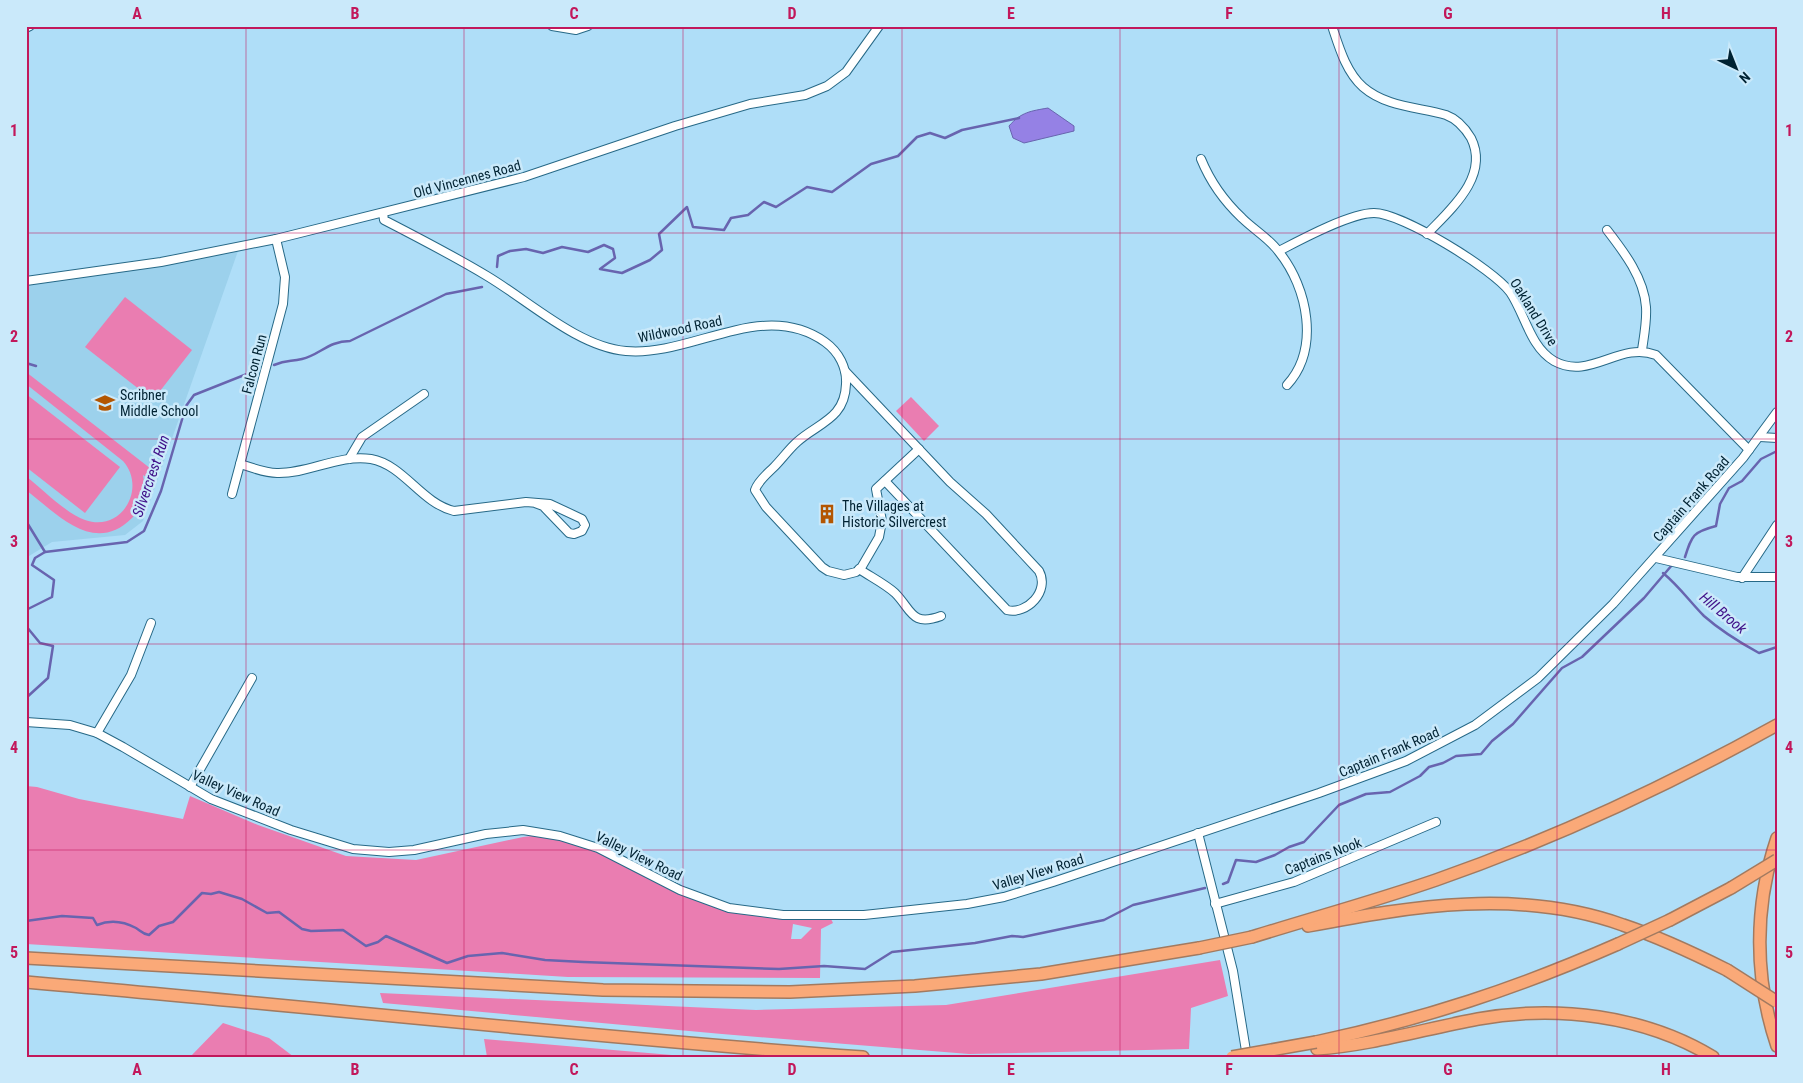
<svg xmlns="http://www.w3.org/2000/svg" width="1803" height="1083" viewBox="0 0 1803 1083" font-family="'Roboto Condensed',sans-serif">
<rect width="100%" height="100%" fill="#afdef8"/>
<polygon fill="#9cd1ec" points="238,251 143,521 125,535 52,542 29,556 26,565 26,285 139,269"/>
<g fill="#ea7db1" fill-rule="evenodd">
<polygon points="125,297 192,350 153,400 85,347"/>
<path d="M 26,372 L 155,472 L 149,479 L 143,475 C 146,490 143,507 132,518 C 94,556 57,514 26,490 L 26,476 C 42,489 67,514 85,520 C 122,533 147,488 123,461 L 26,384 Z"/>
<polygon points="26,394 120,467 85,513 26,467"/>
<polygon points="911,397 939,426 924,441 896,411"/>
<path d="M 26,786 L 37,787 L 79,799 L 183,819 L 190,796 L 258,825 L 346,856 L 416,860 L 523,837 L 541,835 L 596,850 L 707,904 L 794,919 L 831,919 L 833,923 L 821,929 L 820,978 L 568,977 L 26,944 ZM 793,924 L 812,928 L 801,939 L 791,939 Z"/>
<polygon points="1220,960 1228,996 1191,1008 1189,1049 969,1054 722,1034 383,1003 380,993 756,1010 946,1005"/>
<polygon points="223,1023 269,1038 294,1057 190,1057"/>
<polygon points="484,1039 695,1057 487,1057"/>
</g>
<path fill="#9581e5" stroke="#6864af" d="M 1048,108 L 1074,126 L 1074,131 L 1024,143 L 1013,138 L 1009,126 C 1021,112 1031,111 1048,108 Z"/>
<g fill="none" stroke-linecap="round" stroke-linejoin="round">
<g stroke="#6864af" stroke-width="2.5">
<polyline points="497,267 498,256 510,251 526,249 543,253 562,247 588,252 604,245 613,249 615,258 600,269 622,273 650,260 662,250 659,234 687,207 693,227 724,230 731,218 748,215 764,202 776,207 807,187 832,192 871,164 898,156 917,137 930,133 945,138 962,130 1019,118"/>
<polyline points="26,363 36,366"/>
<path d="M 274,365 C 287,359 290,362 302,359 C 320,355 328,341 350,341 L 446,294 L 482,287"/>
<polyline points="26,521 45,552"/>
<path d="M 1685,557 C 1692,535 1693,532 1716,526 L 1720,504 L 1729,488 L 1742,481 L 1761,459 L 1777,451"/>
<path d="M 1663,573 C 1679,586 1690,602 1704,616 C 1721,631 1739,642 1759,653 L 1777,647"/>
<polyline points="26,610 52,597 54,580 32,565 35,558 45,552 127,542 144,531 161,491 186,406 194,395 257,370"/>
<polyline points="26,626 40,643 53,646 48,678 26,698"/>
<polyline points="1223,884 1228,882 1236,860 1256,862 1275,855 1289,847 1304,842 1339,805 1366,794 1390,792 1420,776 1429,767 1443,763 1456,756 1481,754 1492,741 1513,724 1562,668 1582,657 1644,598 1672,565"/>
<path d="M 26,921 L 62,916 L 93,918 L 97,925 C 109,920 123,921 136,928 C 141,931 142,934 149,935 L 159,926 L 173,922 L 202,893 L 211,894 L 219,892 L 242,899 L 267,913 L 279,912 L 302,929 L 311,931 L 343,930 L 366,946 L 378,942 L 386,936 L 447,963 L 468,956 L 502,953 L 545,960 L 583,962 L 779,969 L 824,966 L 865,969 L 892,952 L 975,943 L 1012,936 L 1023,937 L 1104,920 L 1133,905 L 1205,888"/>
</g>
<defs>
<g id="minor">
<polyline points="552,26 576,30 588,26"/>
<path d="M 1332,26 C 1339,47 1346,72 1363,87 C 1386,107 1418,107 1446,115 C 1457,119 1465,128 1471,138 C 1490,176 1451,209 1427,234"/>
<polyline points="26,28 30,26"/>
<path d="M 1201,159 C 1210,181 1225,202 1242,218 C 1254,230 1269,238 1279,252 C 1308,288 1320,349 1287,385"/>
<path d="M 383,213 L 384,220 C 419,238 454,256 487,276 C 529,301 578,347 626,351 C 692,357 763,298 825,342 C 839,352 847,368 846,384 C 845,419 818,423 797,442 C 789,449 782,459 774,467 C 767,474 758,481 755,490 L 766,507 L 822,567 L 828,571 L 844,575 L 856,572 L 861,568 L 879,537 L 882,521 L 876,489 L 919,449"/>
<path d="M 1607,230 C 1624,252 1644,278 1646,307 C 1647,321 1644,336 1642,350"/>
<path d="M 1279,251 C 1300,240 1350,213 1374,213 C 1402,213 1493,269 1510,292 C 1525,314 1530,347 1554,361 C 1590,381 1619,341 1656,355 L 1749,450"/>
<polyline points="26,281 161,262 276,239 524,177 675,126 750,104 805,95 827,86 846,72 879,26"/>
<path d="M 845,371 L 950,482 L 986,514 L 1039,571 C 1050,591 1027,615 1007,610 L 885,481"/>
<polyline points="1760,437 1777,438"/>
<polyline points="349,459 362,437 424,394"/>
<path d="M 240,464 C 251,467 264,473 277,473 C 308,474 339,454 371,459 C 404,465 421,503 454,511 L 526,502 L 550,504 L 582,519 L 585,525 L 582,531 L 574,534 L 569,533 L 543,506 L 535,503"/>
<polyline points="232,494 283,304 285,277 276,239"/>
<polyline points="1656,558 1737,577 1777,577"/>
<path d="M 859,569 C 871,577 885,584 895,593 C 912,610 911,627 941,616"/>
<polyline points="1742,578 1777,525"/>
<polyline points="26,722 70,725 97,733 123,747 211,799 291,830 353,849 389,852 414,850 486,834 523,830 560,836 598,848 680,890 729,908 783,915 864,915 967,904 1004,897 1053,882 1319,793 1406,761 1475,725 1538,678 1613,604 1743,458 1777,412"/>
<polyline points="97,733 131,675 151,623"/>
<polyline points="190,787 252,678"/>
<polyline points="1198,833 1233,971 1247,1057"/>
<polyline points="1215,904 1294,882 1436,822"/>
</g>
<g id="highway">
<path d="M 1777,838 C 1754,906 1754,978 1777,1046"/>
<polyline points="1670,920 1731,888"/>
<path d="M 1308,926 C 1412,906 1520,888 1623,925 C 1659,937 1693,953 1727,970"/>
<path d="M 1252,937 C 1313,918 1375,901 1436,880 C 1554,839 1667,786 1777,725"/>
<polyline points="26,958 603,990 790,992 915,986 1041,974 1199,948"/>
<path d="M 26,982 C 305,1006 584,1037 863,1057"/>
<path d="M 1316,1042 C 1424,1019 1518,988 1618,944"/>
<path d="M 1317,1049 C 1372,1045 1424,1029 1478,1019 C 1556,1005 1644,1015 1713,1057"/>
</g>
</defs>
<use href="#minor" stroke="#276987" stroke-width="10"/>
<use href="#highway" stroke="#a27a60" stroke-width="14"/>
<use href="#minor" stroke="#fff" stroke-width="8"/>
<use href="#highway" stroke="#faa978" stroke-width="11"/>
<defs>
<g id="highway-bridge">
<polyline points="1731,888 1777,860"/>
<polyline points="1618,944 1670,920"/>
<polyline points="1199,948 1252,937"/>
<polyline points="1727,970 1777,1002"/>
<polyline points="1232,1057 1316,1042"/>
</g>
</defs>
<use href="#highway-bridge" stroke="#a27a60" stroke-width="14" stroke-linecap="butt"/>
<use href="#highway-bridge" stroke="#faa978" stroke-width="11"/>
</g>
<path fill="none" stroke="#c2185b" stroke-width="1" stroke-opacity="0.55" d="M 246,26 L 246,1057M 464,26 L 464,1057M 683,26 L 683,1057M 902,26 L 902,1057M 1120,26 L 1120,1057M 1339,26 L 1339,1057M 1557,26 L 1557,1057M 26,233 L 1777,233M 26,439 L 1777,439M 26,644 L 1777,644M 26,850 L 1777,850"/>
<defs>
<symbol id="school-bare" viewBox="-9 -9 18 18"><path d="M0-5L7-2L0 1L-7-2ZM-4 1L0 2.5L4 1V4Q0 6-4 4Z" fill="#b35601" stroke="#cae9fa" stroke-width="2.5" paint-order="stroke"/></symbol>
<symbol id="building-bare" viewBox="-9 -9 18 18"><path d="M-4-6H4V6H1V3H-1V6H-4ZM-2.5-4.3h1.7v1.8h-1.7ZM.8-4.3h1.7v1.8H.8ZM-2.5-1h1.7V.8h-1.7ZM.8-1h1.7V.8H.8Z" fill="#b35601" stroke="#cae9fa" stroke-width="2.5" paint-order="stroke"/></symbol>
</defs>
<g fill-rule="evenodd">
<use href="#school-bare" x="91" y="389" width="28" height="28"/>
<use href="#building-bare" x="813" y="500" width="28" height="28"/>
</g>
<g text-anchor="middle" dominant-baseline="central" stroke-width="5" stroke-linejoin="round" paint-order="stroke">
<g font-size="14" fill="#002232" stroke="#cae9fa">
<text transform="translate(467 179) rotate(-15)">Old Vincennes Road</text>
<text transform="translate(1534 312) rotate(58)">Oakland Drive</text>
<text transform="translate(680 329) rotate(-12)">Wildwood Road</text>
<text transform="translate(254 364) rotate(-75)">Falcon Run</text>
<text transform="translate(1691 499) rotate(-49)">Captain Frank Road</text>
<text transform="translate(1389 752) rotate(-23)">Captain Frank Road</text>
<text transform="translate(236 793) rotate(24)">Valley View Road</text>
<text transform="translate(639 856) rotate(26)">Valley View Road</text>
<text transform="translate(1323 856) rotate(-21)">Captains Nook</text>
<text transform="translate(1038 872) rotate(-17)">Valley View Road</text>
</g>
<g font-size="14" fill="#002232" stroke="#cae9fa" text-anchor="start">
<text x="120" y="395">Scribner<tspan x="120" dy="16">Middle School</tspan></text>
<text x="842" y="506">The Villages at<tspan x="842" dy="16">Historic Silvercrest</tspan></text>
</g>
<g font-size="15" font-style="italic" fill="#401089" stroke="#cae9fa">
<text transform="translate(151 476) rotate(-71)">Silvercrest Run</text>
<text transform="translate(1723 613) rotate(40)">Hill Brook</text>
</g>
</g>
<rect width="1803" height="1083" fill="none" stroke="#cae9fa" stroke-width="55"/>
<g transform="translate(1736 68) rotate(137)" stroke="#cae9fa" stroke-width="4" paint-order="stroke">
<path d="M0-4L9 19L0 12L-9 19Z" fill="#002232"/>
<text y="-8" font-size="14" font-weight="bold" text-anchor="middle" fill="#002232">N</text>
</g>
<rect x="28" y="28" width="1748" height="1028" fill="none" stroke="#c2185b" stroke-width="2"/>
<g font-size="16" text-anchor="middle" font-weight="bold" fill="#c2185b">
<text x="137" y="19">A</text>
<text x="355" y="19">B</text>
<text x="574" y="19">C</text>
<text x="792" y="19">D</text>
<text x="1011" y="19">E</text>
<text x="1229" y="19">F</text>
<text x="1448" y="19">G</text>
<text x="1666" y="19">H</text>
<text x="14" y="136">1</text>
<text x="1789" y="136">1</text>
<text x="14" y="342">2</text>
<text x="1789" y="342">2</text>
<text x="14" y="547">3</text>
<text x="1789" y="547">3</text>
<text x="14" y="753">4</text>
<text x="1789" y="753">4</text>
<text x="14" y="958">5</text>
<text x="1789" y="958">5</text>
<text x="137" y="1075">A</text>
<text x="355" y="1075">B</text>
<text x="574" y="1075">C</text>
<text x="792" y="1075">D</text>
<text x="1011" y="1075">E</text>
<text x="1229" y="1075">F</text>
<text x="1448" y="1075">G</text>
<text x="1666" y="1075">H</text>
</g>
</svg>
